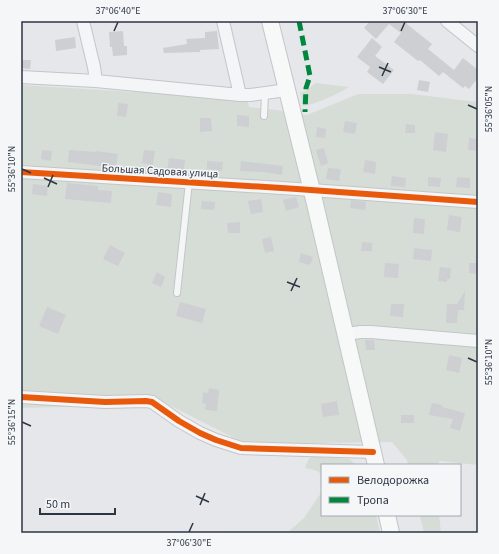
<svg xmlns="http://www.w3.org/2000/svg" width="499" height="554" viewBox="0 0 499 554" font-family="'Source Sans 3',sans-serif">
<rect width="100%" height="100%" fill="#e5e7ea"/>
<g fill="#d6ddd6">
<path d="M 315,83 L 349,87 C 338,94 316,104 303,106 L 300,92 C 306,92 311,87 315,83 Z"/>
<polygon points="21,85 182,95 248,102 249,107 277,110 307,115 358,94 411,94 478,102 478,465 440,461 437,465 408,465 407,460 392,442 246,444 167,404 21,408"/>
<path d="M 312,456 L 349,459 L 356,465 L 322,465 L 322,476 C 319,470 311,469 305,468 L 308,460 Z"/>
<polygon points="322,489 322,515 376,515 380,533 287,533 304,518 321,493"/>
<polygon points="420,515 439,515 441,533 424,533"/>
</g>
<g fill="#cdcfd2">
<polygon points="370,21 403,21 432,44 428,49 454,70 463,58 478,70 478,78 469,89 465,86 463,88 443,72 439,76 420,60 418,61 394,42 401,33 389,24 376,39 364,28"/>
<polygon points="123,31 124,46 127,46 127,55 113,56 112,47 110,47 109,32"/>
<polygon points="217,31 219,49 200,50 200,52 164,53 163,48 187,44 186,39 205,38 205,32"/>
<polygon points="75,37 76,48 56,51 55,40"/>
<polygon points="372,38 382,47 375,56 394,70 383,84 367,72 370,67 357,57"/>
<polygon points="21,60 31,60 30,69 21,68"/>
<polygon points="419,80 430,82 428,92 417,90"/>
<polygon points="118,103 128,104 126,117 117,116"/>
<polygon points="237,115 249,116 249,127 237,126"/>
<polygon points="200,118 211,118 212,131 200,132"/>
<polygon points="345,121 357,123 355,134 343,132"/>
<polygon points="406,124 415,125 415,133 405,133"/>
<polygon points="317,127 326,129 325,138 316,137"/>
<polygon points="435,132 448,134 446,152 433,150"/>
<polygon points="469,138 478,139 478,151 468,150"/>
<polygon points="324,148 328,163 321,166 316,150"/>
<polygon points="42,150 52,151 51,161 41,159"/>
<polygon points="69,150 96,152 96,151 118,154 116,168 68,162"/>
<polygon points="144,150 155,151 153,165 142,163"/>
<polygon points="169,158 185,160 183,173 167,171"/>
<polygon points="365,160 376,162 375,174 363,172"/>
<polygon points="207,161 223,162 222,171 207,169"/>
<polygon points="241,161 283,166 282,175 264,172 240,171"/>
<polygon points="328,168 341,169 339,181 326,179"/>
<polygon points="392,176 406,178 405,187 391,186"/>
<polygon points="428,177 441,178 440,187 428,186"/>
<polygon points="457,177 470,178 470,188 456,187"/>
<polygon points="67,183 98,186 98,190 112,191 111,203 65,199"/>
<polygon points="33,184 48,186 47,196 32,194"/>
<polygon points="158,192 172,194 171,207 156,205"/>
<polygon points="296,197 299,207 286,211 283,200"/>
<polygon points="261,199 263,212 251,214 248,201"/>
<polygon points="351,200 366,202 365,210 350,208"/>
<polygon points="202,201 215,202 214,210 201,209"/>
<polygon points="449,215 462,217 460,232 447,230"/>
<polygon points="414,218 425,219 424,234 413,233"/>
<polygon points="240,222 240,233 228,233 227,223"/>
<polygon points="271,237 274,251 265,253 262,239"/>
<polygon points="362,242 372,243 372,251 361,251"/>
<polygon points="110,245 125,253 118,266 103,259"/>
<polygon points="414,248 432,250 431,261 413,259"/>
<polygon points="301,253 313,257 310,265 299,262"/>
<polygon points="385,263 399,264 398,278 384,277"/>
<polygon points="469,263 478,263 478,274 469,273"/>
<polygon points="440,267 451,268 450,279 447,279 447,282 438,281"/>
<polygon points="157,272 165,277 161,287 152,283"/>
<polygon points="465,291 464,310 458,310 457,323 446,323 447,304 457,304"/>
<polygon points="180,302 206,309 202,323 176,316"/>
<polygon points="391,304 404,304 403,317 390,316"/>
<polygon points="47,307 66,315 58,334 39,326"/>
<polygon points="365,340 374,340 375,350 366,350"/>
<polygon points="449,355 462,358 459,373 446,370"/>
<polygon points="209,388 219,390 217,411 205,410 206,404 202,403 203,392 208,393"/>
<polygon points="337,401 339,415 323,417 321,404"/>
<polygon points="432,403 442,405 442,407 465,413 460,431 450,428 453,419 429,415"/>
<rect x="401" y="415" width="13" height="8"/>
</g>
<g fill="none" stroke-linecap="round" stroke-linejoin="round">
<defs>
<g id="service">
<polyline points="264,116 265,94"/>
<polyline points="177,293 189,182"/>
</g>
<g id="minor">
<polyline points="83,21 94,67 96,81"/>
<polyline points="223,21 240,95"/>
<polyline points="447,21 478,46"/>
<polyline points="21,77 96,81 240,95 250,95 287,90"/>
<polyline points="21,172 297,189 478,202"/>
<polyline points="346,334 361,332 371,332 478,341"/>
<polyline points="21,397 105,402 146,401 152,402 179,421 200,433 216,440 241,448 373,452"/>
</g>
<g id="secondary">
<polyline points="270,21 312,191 376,465"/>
<polyline points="387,515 391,533"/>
</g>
</defs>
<use href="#service" stroke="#c3c5c8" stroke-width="8"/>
<use href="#minor" stroke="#c3c5c8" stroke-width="14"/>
<use href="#secondary" stroke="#c3c5c8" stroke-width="18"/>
<use href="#service" stroke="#f4f5f6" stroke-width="6"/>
<use href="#minor" stroke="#f4f5f6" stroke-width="12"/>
<use href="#secondary" stroke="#f7f8f8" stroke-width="16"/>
<polyline stroke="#00873e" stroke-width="5" stroke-dasharray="10 5" stroke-linecap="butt" points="299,21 310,76 306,88 305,112"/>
<defs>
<g id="cycleway">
<polyline points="21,172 297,189 478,202"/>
<polyline points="21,397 105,402 146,401 152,402 179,421 200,433 216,440 241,448 373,452"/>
</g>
</defs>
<use href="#cycleway" stroke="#f4f6f8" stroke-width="8"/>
<use href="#cycleway" stroke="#e8590c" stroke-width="6"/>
</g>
<path fill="none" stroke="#2c3643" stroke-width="1.5" d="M 114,31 L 118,22M 401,31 L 405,22M 379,67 L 391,72M 382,76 L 388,63M 468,105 L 477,109M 22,169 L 31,173M 44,178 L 57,184M 48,187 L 53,175M 287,282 L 300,287M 291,291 L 297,278M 468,358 L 477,362M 22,422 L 31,426M 196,496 L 209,502M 200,505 L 205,493M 189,532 L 193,523"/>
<g text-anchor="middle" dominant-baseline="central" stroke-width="3" stroke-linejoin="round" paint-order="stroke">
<g font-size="11" fill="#2c3643" stroke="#f4f6f8">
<text transform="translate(160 171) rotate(3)">Большая Садовая улица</text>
</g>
</g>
<rect width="499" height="554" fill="none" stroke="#f4f6f8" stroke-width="44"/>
<rect x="321" y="464" width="140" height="52" fill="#f4f6f8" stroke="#a4a9b0"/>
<rect x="329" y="477" width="20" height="6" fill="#e8590c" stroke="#a4a9b0"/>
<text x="357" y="484" font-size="12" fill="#2c3643">Велодорожка</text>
<rect x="329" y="497" width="20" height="6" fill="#00873e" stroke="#a4a9b0"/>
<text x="357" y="504" font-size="12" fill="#2c3643">Тропа</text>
<path d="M40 508v6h75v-6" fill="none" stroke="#2c3643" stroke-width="2"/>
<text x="46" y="508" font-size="12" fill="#2c3643" stroke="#f4f6f8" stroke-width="3" paint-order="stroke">50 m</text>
<rect x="22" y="22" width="455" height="510" fill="none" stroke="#2c3643" stroke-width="1.5"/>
<g font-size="10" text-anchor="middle" fill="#2c3643">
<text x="118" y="14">37°06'40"E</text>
<text x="405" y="14">37°06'30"E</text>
<text transform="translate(488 109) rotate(-90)" y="4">55°36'05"N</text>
<text transform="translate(11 169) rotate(-90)" y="4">55°36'10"N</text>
<text transform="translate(488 362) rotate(-90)" y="4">55°36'10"N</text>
<text transform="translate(11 422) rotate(-90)" y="4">55°36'15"N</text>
<text x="189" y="546">37°06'30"E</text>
</g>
</svg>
